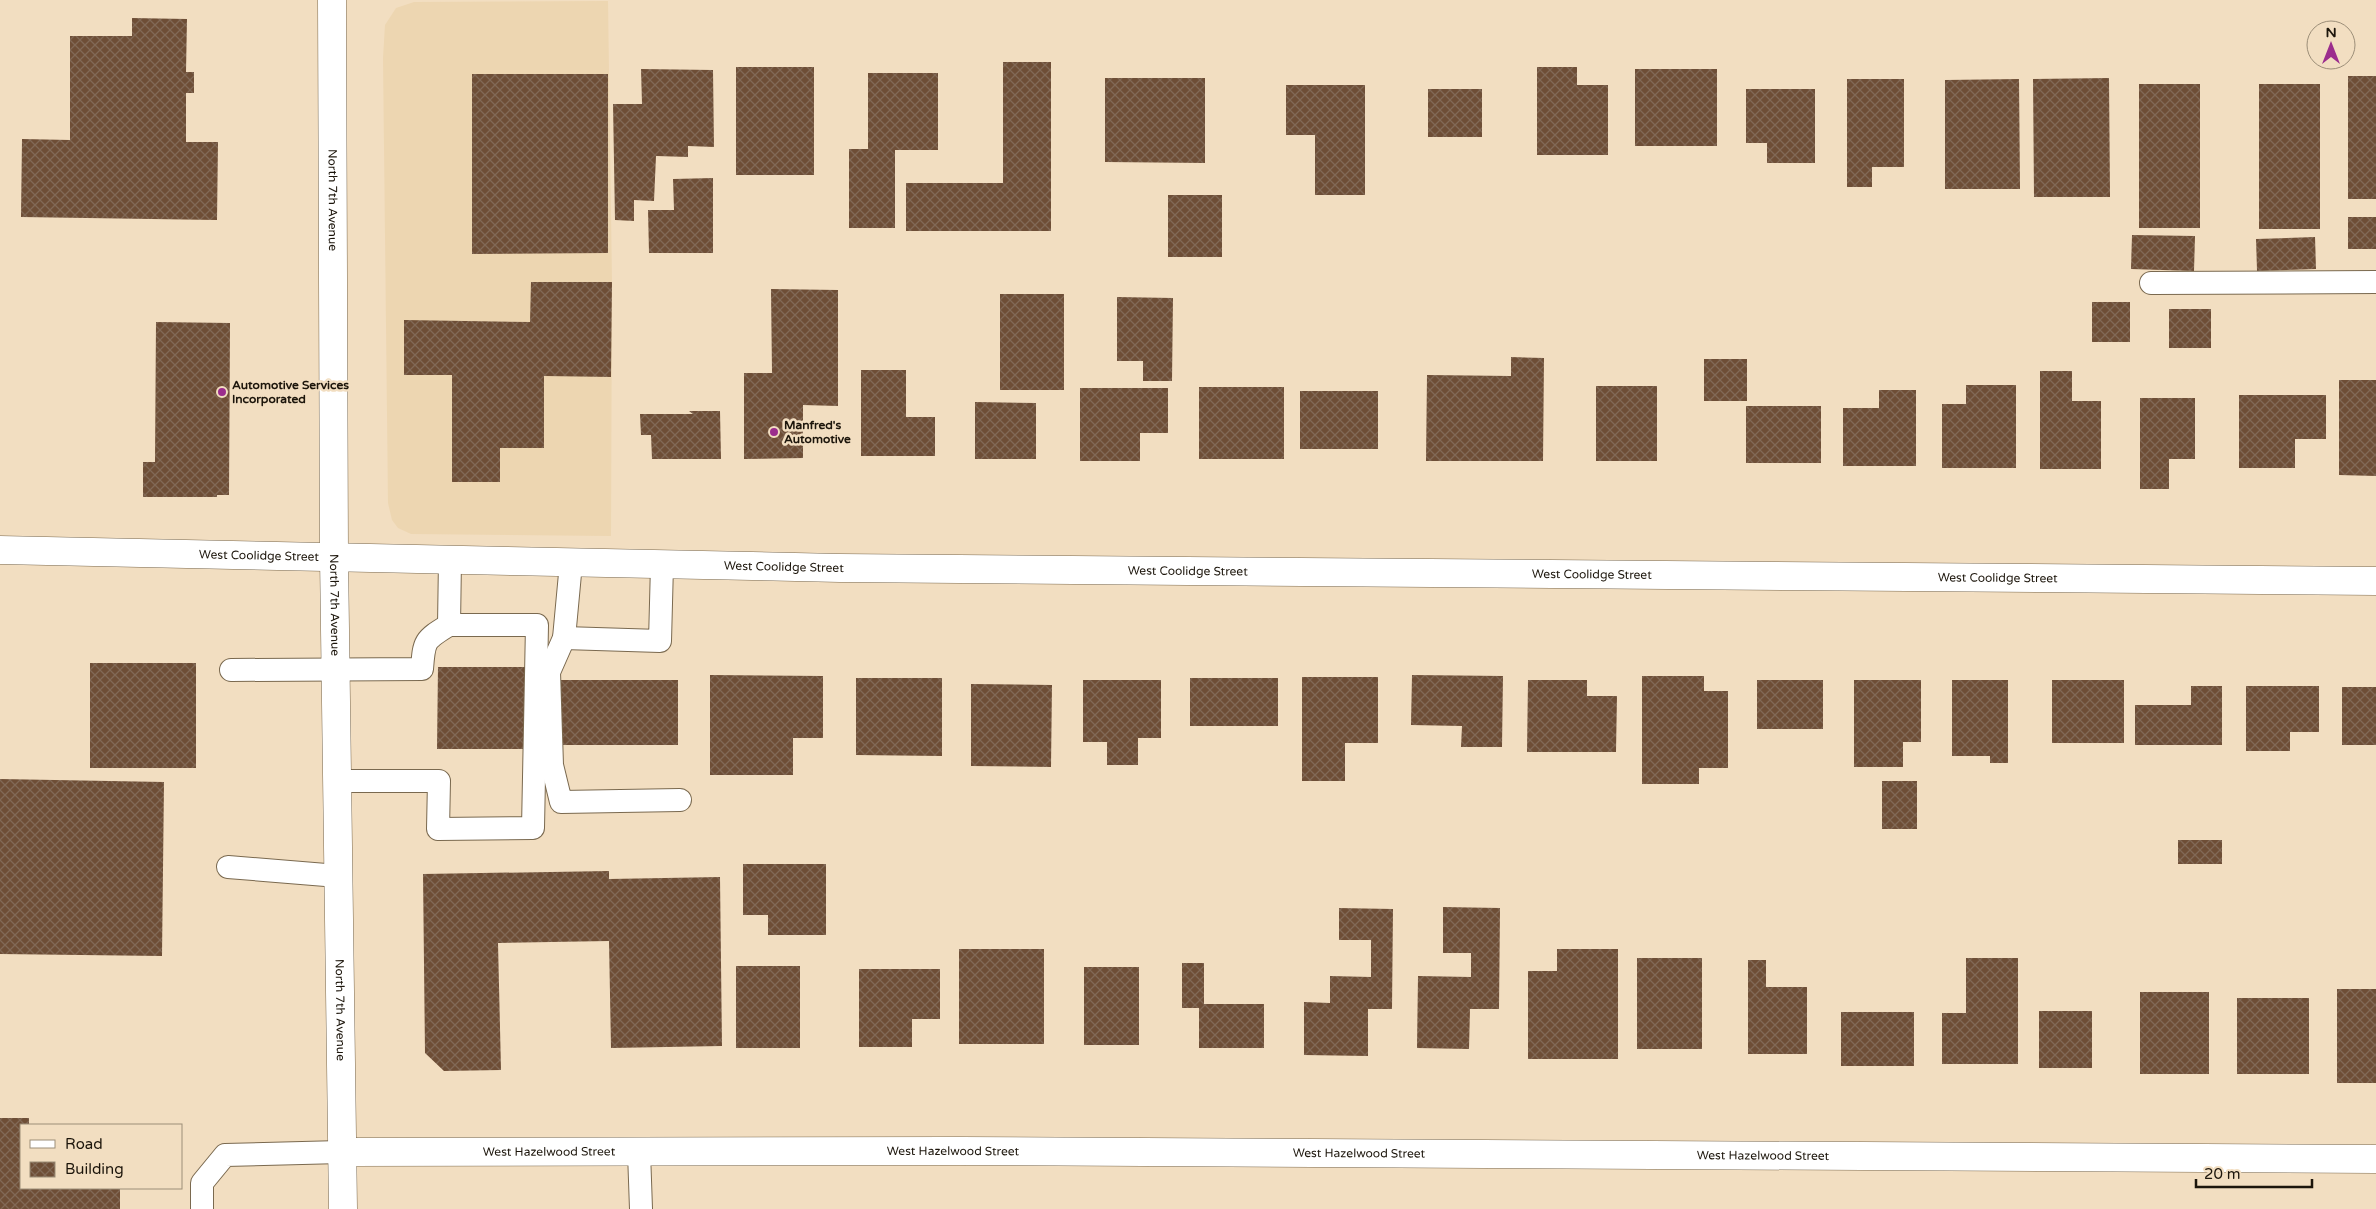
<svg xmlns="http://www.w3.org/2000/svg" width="2376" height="1209" viewBox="0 0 2376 1209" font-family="'Varela Round',sans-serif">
<defs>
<pattern id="building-cross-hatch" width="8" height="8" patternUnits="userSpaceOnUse" patternTransform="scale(1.25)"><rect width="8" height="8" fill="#6e4e36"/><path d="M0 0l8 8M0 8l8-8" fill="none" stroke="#816956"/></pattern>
</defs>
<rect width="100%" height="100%" fill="#f2dec1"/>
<polygon fill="#edd6b1" points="608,1 612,282 611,536 411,534 398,528 392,520 388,503 383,58 385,25 396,8 414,2"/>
<g fill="url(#building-cross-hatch)">
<polygon points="132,18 187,19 186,72 194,72 194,93 186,93 186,142 218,142 217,220 21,217 22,139 70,140 70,36 132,36"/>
<polygon points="1003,62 1051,62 1051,231 906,231 906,183 1003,183"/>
<rect x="736" y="67" width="78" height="108"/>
<polygon points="1537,67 1577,67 1577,85 1608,85 1608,155 1537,155"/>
<polygon points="641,69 713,70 714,147 688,146 688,157 656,156 654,201 634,200 634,221 615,220 613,104 642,104"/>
<rect x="1635" y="69" width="82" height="77"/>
<polygon points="868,73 938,73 938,150 895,150 895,228 849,228 849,149 868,149"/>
<polygon points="472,74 608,74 608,253 472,254"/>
<rect x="2348" y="76" width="28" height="123"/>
<polygon points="1105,78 1205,78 1205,163 1105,162"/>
<polygon points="2109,78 2110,197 2034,197 2033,79"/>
<polygon points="1847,79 1904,79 1904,167 1872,167 1872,187 1847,187"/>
<polygon points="2019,79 2020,189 1945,189 1945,80"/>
<rect x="2139" y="84" width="61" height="144"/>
<rect x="2259" y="84" width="61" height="145"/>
<polygon points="1286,85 1365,85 1365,195 1315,195 1315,135 1286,135"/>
<rect x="1428" y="89" width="54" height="48"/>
<polygon points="1746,89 1815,89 1815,163 1767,163 1767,143 1746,143"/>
<polygon points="713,178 713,253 649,253 648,210 674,210 673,179"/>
<rect x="1168" y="195" width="54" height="62"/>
<rect x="2348" y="217" width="28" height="32"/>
<polygon points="2132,235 2195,236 2194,271 2131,269"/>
<polygon points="2315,237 2316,269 2257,271 2256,239"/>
<polygon points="531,282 612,282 611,377 544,376 544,448 500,448 500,482 452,482 452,375 404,375 404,320 530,322"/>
<polygon points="771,289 838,290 838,406 803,405 803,458 744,459 744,373 772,373"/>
<rect x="1000" y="294" width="64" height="96"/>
<polygon points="1117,297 1173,298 1172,381 1143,381 1143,361 1117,361"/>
<rect x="2092" y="302" width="38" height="40"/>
<rect x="2169" y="309" width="42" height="39"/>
<polygon points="156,322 230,323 229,495 217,495 217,497 143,497 143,462 155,462"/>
<polygon points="1511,357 1544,358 1543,461 1426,461 1427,375 1511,376"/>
<rect x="1704" y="359" width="43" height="42"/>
<polygon points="861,370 906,370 906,417 935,417 935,456 861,456"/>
<polygon points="2040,371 2072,371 2072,401 2101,401 2101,469 2040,469"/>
<polygon points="2339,380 2376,380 2376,476 2339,475"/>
<polygon points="1966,385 2016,385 2016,468 1942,468 1942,404 1966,404"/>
<rect x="1596" y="386" width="61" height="75"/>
<rect x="1199" y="387" width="85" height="72"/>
<polygon points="1080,388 1168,388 1168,433 1140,433 1140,461 1080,461"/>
<polygon points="1879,390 1916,390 1916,466 1843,466 1843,408 1879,408"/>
<rect x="1300" y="391" width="78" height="58"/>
<polygon points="2239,395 2326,395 2326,439 2295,439 2295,468 2239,468"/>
<polygon points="2140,398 2195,398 2195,459 2169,459 2169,489 2140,489"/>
<polygon points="975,402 1036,403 1036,459 975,459"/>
<rect x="1746" y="406" width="75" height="57"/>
<polygon points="689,411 720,411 721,459 652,459 651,435 641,435 640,414 693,414"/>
<rect x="90" y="663" width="106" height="105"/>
<polygon points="438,667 525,667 524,749 437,749"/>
<polygon points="710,675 823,676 823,738 793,738 793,775 710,775"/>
<polygon points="1412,675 1503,676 1502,747 1461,747 1462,726 1411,725"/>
<polygon points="1642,676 1704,676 1704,691 1728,691 1728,768 1699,768 1699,784 1642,784"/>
<polygon points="1302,677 1378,677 1378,743 1345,743 1345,781 1302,781"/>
<polygon points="856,678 942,678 942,756 856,755"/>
<rect x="1190" y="678" width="88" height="48"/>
<rect x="556" y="680" width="122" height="65"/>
<polygon points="1083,680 1161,680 1161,738 1138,738 1138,765 1107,765 1107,742 1083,742"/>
<polygon points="1528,680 1587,680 1587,696 1617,696 1616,752 1527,752"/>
<rect x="1757" y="680" width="66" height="49"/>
<polygon points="1854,680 1921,680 1921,742 1903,742 1903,767 1854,767"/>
<polygon points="1952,680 2008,680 2008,763 1990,763 1990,756 1952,756"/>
<rect x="2052" y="680" width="72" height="63"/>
<polygon points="971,684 1052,685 1051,767 971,766"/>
<polygon points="2191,686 2222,686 2222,745 2135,745 2135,705 2191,705"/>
<polygon points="2246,686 2319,686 2319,732 2290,732 2290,751 2246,751"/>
<rect x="2342" y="687" width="34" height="58"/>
<polygon points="0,779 164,782 162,956 0,954"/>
<rect x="1882" y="781" width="35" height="48"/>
<rect x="2178" y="840" width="44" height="24"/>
<polygon points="743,864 826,864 826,935 768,935 768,915 743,915"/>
<polygon points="609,871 609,879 720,877 722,1046 611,1048 609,941 498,943 501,1070 444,1071 425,1053 423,874"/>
<polygon points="1443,907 1500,908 1499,1009 1470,1009 1469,1049 1417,1048 1418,976 1471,977 1471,953 1443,953"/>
<polygon points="1339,908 1393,909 1392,1009 1368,1009 1368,1056 1304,1055 1304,1002 1330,1003 1330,976 1371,977 1371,940 1339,940"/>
<rect x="959" y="949" width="85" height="95"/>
<polygon points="1557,949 1618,949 1618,1059 1528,1059 1528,971 1557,971"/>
<rect x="1637" y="958" width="65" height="91"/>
<polygon points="1966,958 2018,958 2018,1064 1942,1064 1942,1013 1966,1013"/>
<polygon points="1748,960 1766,960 1766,987 1807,987 1807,1054 1748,1054"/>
<polygon points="1182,963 1204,963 1204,1004 1264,1004 1264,1048 1199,1048 1199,1008 1182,1008"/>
<rect x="736" y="966" width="64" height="82"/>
<rect x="1084" y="967" width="55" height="78"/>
<polygon points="859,969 940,969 940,1019 912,1019 912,1047 859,1047"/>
<rect x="2337" y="989" width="39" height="94"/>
<rect x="2140" y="992" width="69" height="82"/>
<rect x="2237" y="998" width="72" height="76"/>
<rect x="2039" y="1011" width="53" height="57"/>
<rect x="1841" y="1012" width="73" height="54"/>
<polygon points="0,1118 29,1118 29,1125 21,1125 21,1188 120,1188 120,1209 0,1209"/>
</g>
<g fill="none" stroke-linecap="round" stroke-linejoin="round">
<defs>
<g id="service">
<polyline points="2151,283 2376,282"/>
<polyline points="571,563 564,638 549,672 552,765 561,802 680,800"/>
<polyline points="564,638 660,641 662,565"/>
<path d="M 231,670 L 422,669 C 424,641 424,640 449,625"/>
<polyline points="337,781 439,781 438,829 533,828 537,625 449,625 450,560"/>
<polyline points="228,867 338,876"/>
<polyline points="639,1152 641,1209"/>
<polyline points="202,1209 202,1183 225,1155 341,1152"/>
</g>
<g id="minor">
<path id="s1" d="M 0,550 L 840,568 L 2376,581"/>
<path id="s2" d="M 341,1152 L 960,1151 L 2376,1159"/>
</g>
<g id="secondary">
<path id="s3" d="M 332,0 L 334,557 L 343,1209"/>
</g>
</defs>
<use href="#service" stroke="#7a694f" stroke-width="24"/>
<use href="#minor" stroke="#7a694f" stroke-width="29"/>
<use href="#secondary" stroke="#7a694f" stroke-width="29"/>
<use href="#service" stroke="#fff" stroke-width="22"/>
<use href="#minor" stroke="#fff" stroke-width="28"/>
<use href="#secondary" stroke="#fff" stroke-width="28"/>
</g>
<g fill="#9b2d8d" stroke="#f2dec1" stroke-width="2">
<circle cx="222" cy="392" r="5"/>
<circle cx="774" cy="432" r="5"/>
</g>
<g text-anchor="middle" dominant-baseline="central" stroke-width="5" stroke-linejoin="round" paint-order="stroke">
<g font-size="12" fill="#1c150b" stroke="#f2dec1">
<text stroke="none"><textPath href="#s3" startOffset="200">North 7th Avenue</textPath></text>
<text stroke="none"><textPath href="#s1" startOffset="259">West Coolidge Street</textPath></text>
<text stroke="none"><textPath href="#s1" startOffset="784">West Coolidge Street</textPath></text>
<text stroke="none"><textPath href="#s1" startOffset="1188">West Coolidge Street</textPath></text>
<text stroke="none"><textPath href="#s1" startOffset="1592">West Coolidge Street</textPath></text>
<text stroke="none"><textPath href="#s1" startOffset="1998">West Coolidge Street</textPath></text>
<text stroke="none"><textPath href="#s3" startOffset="605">North 7th Avenue</textPath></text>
<text stroke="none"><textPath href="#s3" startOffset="1010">North 7th Avenue</textPath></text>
<text stroke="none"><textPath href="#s2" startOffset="612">West Hazelwood Street</textPath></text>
<text stroke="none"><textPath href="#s2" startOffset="208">West Hazelwood Street</textPath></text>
<text stroke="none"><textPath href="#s2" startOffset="1018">West Hazelwood Street</textPath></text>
<text stroke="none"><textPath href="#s2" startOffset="1422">West Hazelwood Street</textPath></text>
</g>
<g font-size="12" font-weight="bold" fill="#1c150b" stroke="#f2dec1" text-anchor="start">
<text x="232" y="385">Automotive Services<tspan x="232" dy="14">Incorporated</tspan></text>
<text x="784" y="425">Manfred's<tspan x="784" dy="14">Automotive</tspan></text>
</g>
</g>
<rect x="20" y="1124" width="162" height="65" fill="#f2dec1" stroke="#9c8e78"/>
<rect x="30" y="1140" width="25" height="8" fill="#ffffff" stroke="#9c8e78"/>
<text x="65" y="1149" font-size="15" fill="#1c150b">Road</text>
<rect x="30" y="1162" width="25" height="15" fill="url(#building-cross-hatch)" stroke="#9c8e78"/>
<text x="65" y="1174" font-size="15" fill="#1c150b">Building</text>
<g transform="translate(2331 45)"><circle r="24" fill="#f2dec1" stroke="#9c8e78"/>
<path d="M0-4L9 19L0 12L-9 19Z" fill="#9b2d8d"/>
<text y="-8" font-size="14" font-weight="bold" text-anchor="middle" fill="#1c150b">N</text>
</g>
<path d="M2196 1179v8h116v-8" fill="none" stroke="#1c150b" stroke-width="2.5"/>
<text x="2204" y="1179" font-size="15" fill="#1c150b" stroke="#f2dec1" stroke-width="4" paint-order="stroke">20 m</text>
</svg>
